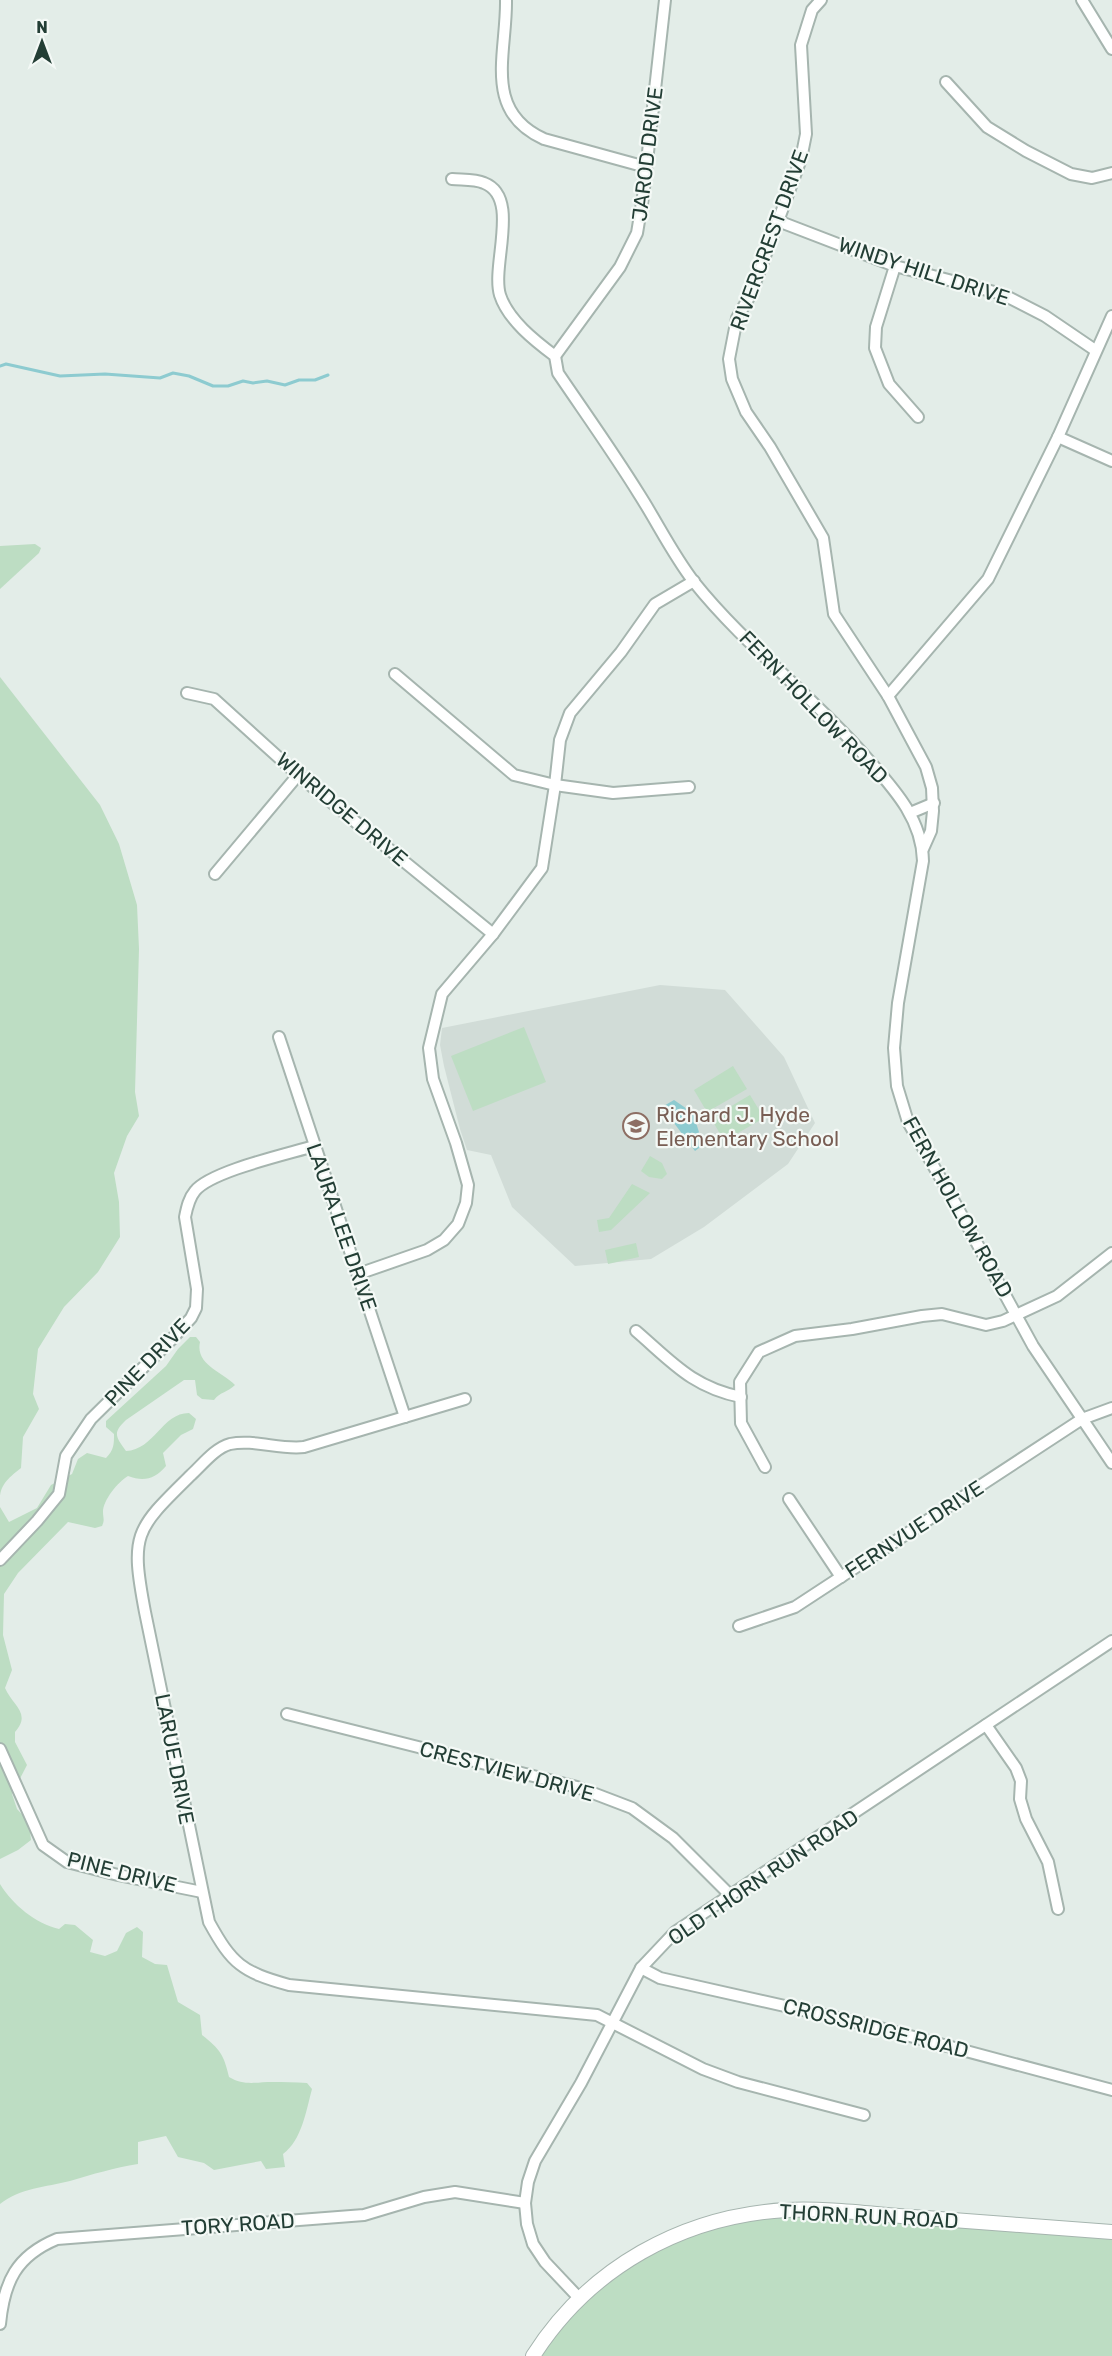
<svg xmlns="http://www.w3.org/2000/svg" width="1112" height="2356" viewBox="0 0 1112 2356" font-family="Rubik,sans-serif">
<rect width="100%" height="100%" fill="#e3ede8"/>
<polygon fill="#d1dcd7" points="660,985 725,990 784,1057 815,1123 788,1164 704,1227 651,1259 575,1266 512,1207 491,1155 467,1150 460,1129 444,1066 440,1045 442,1028"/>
<g fill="#bdddc3">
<polygon points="35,544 41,548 39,553 0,589 0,546"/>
<path d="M 0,677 L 100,805 L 119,844 L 137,905 L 139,949 L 135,1092 L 139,1116 L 127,1136 L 114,1173 L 119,1202 L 120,1237 L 98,1272 L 64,1307 L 38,1349 L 33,1394 L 39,1409 L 23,1437 L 21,1468 C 11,1476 0,1484 0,1498 Z"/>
<polygon points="524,1027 546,1082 473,1111 451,1056"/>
<polygon points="733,1066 747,1089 707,1112 694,1090"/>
<polygon points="750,1095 764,1118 724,1141 711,1118"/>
<polygon points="650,1156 662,1163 667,1174 662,1179 649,1177 641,1171"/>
<polygon points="632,1184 650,1193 611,1230 599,1232 597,1220 609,1218"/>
<polygon points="636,1243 639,1257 608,1264 605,1250"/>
<path d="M 190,1337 L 196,1337 L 200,1342 C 195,1365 223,1372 235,1385 C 228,1392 220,1392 214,1400 L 202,1399 L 197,1395 L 195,1380 L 184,1380 L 126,1420 C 112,1433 116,1437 126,1451 C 154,1450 162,1413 189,1413 L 196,1419 L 193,1429 L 181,1435 L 163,1453 L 166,1466 C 155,1479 144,1482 128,1476 C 118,1482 103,1500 103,1512 C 103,1518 105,1520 102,1526 L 95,1528 L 68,1522 L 18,1573 L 4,1594 L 3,1635 L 12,1670 L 5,1688 C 12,1705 32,1713 15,1732 L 15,1742 L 27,1765 L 12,1794 L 17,1809 L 29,1822 L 31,1840 L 18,1850 L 0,1859 L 0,1507 L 9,1522 L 37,1508 L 51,1485 L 72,1474 L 78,1459 L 87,1453 L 106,1458 C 114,1450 114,1444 114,1434 L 106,1427 L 106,1421 L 166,1366 L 178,1349 Z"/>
<path d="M 0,1884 C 13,1905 35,1923 59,1929 L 65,1924 L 75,1925 L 93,1940 L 90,1952 L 105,1956 L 117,1951 L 126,1933 L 137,1927 L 143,1932 L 142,1957 L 155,1964 L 167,1965 L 178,2002 L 200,2015 L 202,2035 C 220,2049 224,2055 229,2077 C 244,2086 256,2082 272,2082 C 284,2082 295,2082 307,2083 L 312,2089 C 306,2111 302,2140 283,2154 L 285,2167 L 266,2169 L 261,2161 L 214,2170 L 204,2163 L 178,2157 L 166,2136 L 138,2142 L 138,2164 C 114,2168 93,2174 70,2181 C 46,2187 20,2188 0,2204 Z"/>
<polygon points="756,2213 1112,2232 1112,2356 533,2356 541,2343 629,2259"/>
</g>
<polygon fill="#8dcbd0" points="674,1100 693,1113 703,1145 695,1151 662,1107"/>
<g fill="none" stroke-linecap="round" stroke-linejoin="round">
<polyline stroke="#8dcbd0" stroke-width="3" points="0,366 6,364 60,376 105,374 160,378 173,373 189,376 213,386 228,386 243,381 253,383 267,381 285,385 299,380 315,380 328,375"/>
<defs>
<g id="minor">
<path d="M 506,0 C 507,53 482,111 544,139 L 646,167"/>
<polyline points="821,0 812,10 801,45 806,134 801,159 751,294 737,318 729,359 732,379 746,412 770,447 823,538 834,614 888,696 926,767 932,788 933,811 931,831 923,849"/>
<polyline points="1082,0 1112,49"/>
<polyline points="946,82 987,127 1026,151 1071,174 1092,178 1112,173"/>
<path d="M 452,179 C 462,180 475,179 484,183 C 521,197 491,265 500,295 C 508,320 535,341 555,356 L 558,373 C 585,413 613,452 639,494 C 657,522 673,555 694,582 C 745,646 812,695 866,757 C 893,788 922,818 923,861 L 898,1003 L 894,1048 L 897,1086 L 908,1122 L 955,1203 L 1033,1346 L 1112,1463"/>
<polyline points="778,221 895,266 1002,294 1045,316 1095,350"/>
<polyline points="895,266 876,327 875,348 889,384 918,417"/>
<polyline points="555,356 620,267 637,233 643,197 665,0"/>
<polyline points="1058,437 1112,461"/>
<polyline points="395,674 514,775 555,785 613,793 689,787"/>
<polyline points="187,693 214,699 298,775 493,934"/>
<polyline points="888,696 988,579 1058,437 1112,316"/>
<polyline points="910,813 934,803"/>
<polyline points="215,874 298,775"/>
<polyline points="279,1037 405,1417"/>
<polyline points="358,1274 427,1250 444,1240 458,1224 466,1203 468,1185 456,1143 433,1079 429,1048 442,994 493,934 542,868 555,785 560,740 570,713 621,652 655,604 694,581"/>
<path d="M 636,1331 C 672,1362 692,1387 741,1397"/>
<path d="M 465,1399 L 304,1447 C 280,1450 254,1439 230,1444 C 215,1448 202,1465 191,1475 C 135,1530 130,1533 145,1612 L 209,1922 C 232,1964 242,1972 289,1985 L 597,2015 L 703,2069 L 738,2082 L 864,2115"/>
<polyline points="765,1467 741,1423 740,1382 759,1352 795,1336 852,1329 922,1316 942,1314 986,1325 1003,1321 1057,1296 1112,1253"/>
<polyline points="789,1499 841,1577"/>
<path d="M 0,1560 L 37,1521 L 59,1494 L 66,1456 L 91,1419 L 171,1340 L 191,1318 L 196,1308 L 197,1289 L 185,1217 C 187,1207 189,1198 195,1191 C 211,1171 288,1154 314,1146"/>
<polyline points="739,1626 795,1607 1082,1419 1112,1408"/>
<polyline points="287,1714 577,1787 632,1808 673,1838 731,1896"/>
<polyline points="986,1725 1016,1768 1021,1781 1020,1799 1026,1819 1048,1862 1058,1909"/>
<polyline points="0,1749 43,1845 67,1862 118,1875 202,1892"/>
<polyline points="641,1968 660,1978 865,2024 1112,2090"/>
<polyline points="579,2298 545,2262 533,2244 527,2224 525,2203 528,2182 535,2161 581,2083 641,1968 675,1932 1112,1641"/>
<path d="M 0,2324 C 4,2282 16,2256 57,2239 L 364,2215 L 424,2197 L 455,2192 L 525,2203"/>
</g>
<path id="tertiary" d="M 533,2356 C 589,2268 682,2216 786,2210 C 828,2208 871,2214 913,2217 C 979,2222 1046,2227 1112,2232"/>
</defs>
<use href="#minor" stroke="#a6b5af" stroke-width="14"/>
<use href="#tertiary" stroke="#a6b5af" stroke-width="16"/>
<use href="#minor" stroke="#fff" stroke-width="10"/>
<use href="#tertiary" stroke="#fff" stroke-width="14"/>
</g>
<defs>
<symbol id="school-ring" viewBox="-11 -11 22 22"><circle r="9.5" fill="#f4f9f6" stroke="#8d6e63" stroke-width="1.5"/><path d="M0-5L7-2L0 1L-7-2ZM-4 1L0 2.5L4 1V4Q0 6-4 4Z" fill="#8d6e63"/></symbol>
</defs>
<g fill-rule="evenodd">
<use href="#school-ring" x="621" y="1111" width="30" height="30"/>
</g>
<g text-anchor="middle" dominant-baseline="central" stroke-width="4.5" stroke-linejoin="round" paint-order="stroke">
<g font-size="21" fill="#233e35" stroke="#f4f9f6">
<text transform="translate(647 154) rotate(-83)">JAROD DRIVE</text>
<text transform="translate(769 240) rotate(-70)">RIVERCREST DRIVE</text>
<text transform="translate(924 271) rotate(18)">WINDY HILL DRIVE</text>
<text transform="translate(814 707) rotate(46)">FERN HOLLOW ROAD</text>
<text transform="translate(342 809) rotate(40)">WINRIDGE DRIVE</text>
<text transform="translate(958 1207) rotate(61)">FERN HOLLOW ROAD</text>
<text transform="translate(342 1227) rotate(71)">LAURA LEE DRIVE</text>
<text transform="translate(147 1362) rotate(-46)">PINE DRIVE</text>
<text transform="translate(914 1529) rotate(-33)">FERNVUE DRIVE</text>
<text transform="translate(175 1759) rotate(79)">LARUE DRIVE</text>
<text transform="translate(507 1771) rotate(15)">CRESTVIEW DRIVE</text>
<text transform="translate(122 1872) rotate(14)">PINE DRIVE</text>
<text transform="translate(763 1877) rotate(-34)">OLD THORN RUN ROAD</text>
<text transform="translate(876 2028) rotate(14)">CROSSRIDGE ROAD</text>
<text transform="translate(869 2216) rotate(3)">THORN RUN ROAD</text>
<text transform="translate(238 2224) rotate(-4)">TORY ROAD</text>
</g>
<g font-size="21" fill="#785e54" stroke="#f4f9f6" text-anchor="start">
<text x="656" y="1114">Richard J. Hyde<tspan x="656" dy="24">Elementary School</tspan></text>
</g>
</g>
<g transform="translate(42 42)" stroke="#f4f9f6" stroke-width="4.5" paint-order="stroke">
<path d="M0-4.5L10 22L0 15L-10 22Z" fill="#233e35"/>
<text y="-9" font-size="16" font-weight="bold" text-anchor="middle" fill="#233e35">N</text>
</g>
</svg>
